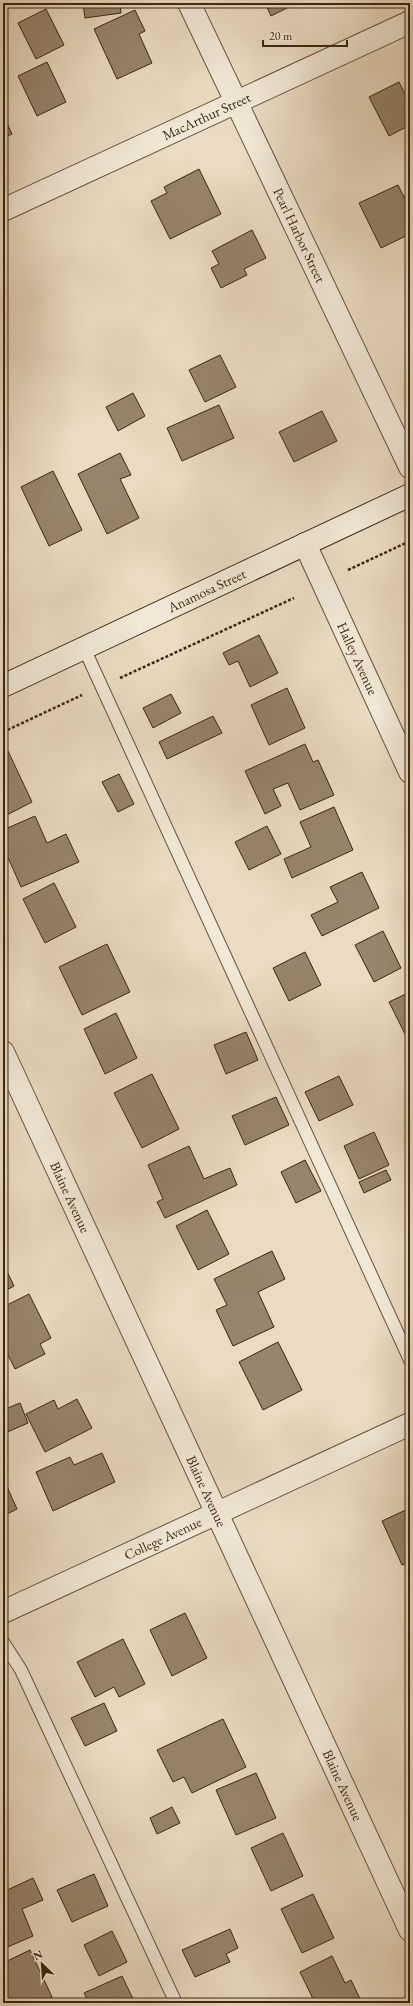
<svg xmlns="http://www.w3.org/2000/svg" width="413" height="2006" viewBox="0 0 413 2006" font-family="'EB Garamond',serif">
<rect width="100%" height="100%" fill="#eadbc2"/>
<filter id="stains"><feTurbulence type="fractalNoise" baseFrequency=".005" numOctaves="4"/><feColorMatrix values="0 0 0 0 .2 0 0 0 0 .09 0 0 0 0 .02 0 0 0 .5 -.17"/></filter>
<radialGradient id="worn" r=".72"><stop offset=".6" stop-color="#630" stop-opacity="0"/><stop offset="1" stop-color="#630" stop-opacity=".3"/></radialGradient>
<g fill="#96846c" stroke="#3a260e">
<polygon points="83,3 120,3 121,13 85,18"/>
<polygon points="265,3 297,3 271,16"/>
<polygon points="46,9 64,45 36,59 18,23"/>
<polygon points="135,10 145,31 139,34 152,63 117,79 94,29"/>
<polygon points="47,62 66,102 37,116 18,76"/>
<polygon points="399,82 410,104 410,125 389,136 369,97"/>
<polygon points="3,115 12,134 3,138"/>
<polygon points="199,169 221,214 170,239 151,201 167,193 164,187"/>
<polygon points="398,185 410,209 410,234 381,248 359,203"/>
<polygon points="252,230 266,258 244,269 247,275 221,288 211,268 219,264 212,251"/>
<polygon points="220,355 236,387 205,402 189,370"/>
<polygon points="133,393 145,416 118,431 106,407"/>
<polygon points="219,405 234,438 182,461 167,428"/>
<polygon points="322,411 337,441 294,462 279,432"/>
<polygon points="120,453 131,475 120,479 139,518 107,534 78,474"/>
<polygon points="53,471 82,530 49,546 21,487"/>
<polygon points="259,635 278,673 250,687 238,661 229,665 223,653"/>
<polygon points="287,688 305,728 269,745 251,705"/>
<polygon points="171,694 181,713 153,728 143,708"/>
<polygon points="213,716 222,733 167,759 159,742"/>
<polygon points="305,744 313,762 318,760 334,795 300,810 288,783 273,789 281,806 265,814 245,771"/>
<polygon points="8,751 32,802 3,817 3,753"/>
<polygon points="119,774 134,804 118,812 102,782"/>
<polygon points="334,807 353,850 292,878 284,859 311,847 300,822"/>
<polygon points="35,816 47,843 66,834 79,862 21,887 3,846 3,830"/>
<polygon points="267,826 281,854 249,870 235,842"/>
<polygon points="362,872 379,908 322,936 311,915 338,902 330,887"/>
<polygon points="54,883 76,927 45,943 23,899"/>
<polygon points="383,931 401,968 374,982 355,945"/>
<polygon points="107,944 130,992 82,1015 59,967"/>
<polygon points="305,952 321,985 289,1001 273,968"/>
<polygon points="410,992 410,1033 406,1036 389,1002"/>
<polygon points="116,1013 137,1058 105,1074 84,1029"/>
<polygon points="246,1032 258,1060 226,1074 214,1045"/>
<polygon points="152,1074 179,1129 142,1148 114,1093"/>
<polygon points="339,1076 353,1105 319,1121 305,1092"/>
<polygon points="276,1097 289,1125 245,1145 232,1116"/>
<polygon points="374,1132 389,1165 359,1179 344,1146"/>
<polygon points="189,1146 204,1179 230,1168 237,1185 165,1218 157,1202 163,1199 148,1165"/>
<polygon points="305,1160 321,1191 296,1203 281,1172"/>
<polygon points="386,1170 391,1180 364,1193 359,1182"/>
<polygon points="207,1210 229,1254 198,1270 176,1226"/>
<polygon points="272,1251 285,1279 258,1292 274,1327 233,1346 216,1310 227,1305 214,1279"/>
<polygon points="3,1263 14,1286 3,1292"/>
<polygon points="29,1294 51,1338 40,1344 45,1354 15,1369 3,1345 3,1307"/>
<polygon points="278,1342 302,1390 263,1410 239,1362"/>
<polygon points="77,1399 92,1428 45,1452 26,1414 54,1400 58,1409"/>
<polygon points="20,1403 28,1423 3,1434 3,1410"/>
<polygon points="102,1453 115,1482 53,1511 36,1472 70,1457 74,1465"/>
<polygon points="5,1482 17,1509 3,1516 3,1483"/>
<polygon points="410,1508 410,1562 402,1565 382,1521"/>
<polygon points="185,1613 207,1658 172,1676 150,1630"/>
<polygon points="123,1639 145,1684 119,1697 114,1687 95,1697 77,1662"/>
<polygon points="104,1703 117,1731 85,1746 71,1718"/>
<polygon points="223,1719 246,1767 192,1793 184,1777 173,1782 157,1750"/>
<polygon points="256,1773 276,1818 236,1835 216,1790"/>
<polygon points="172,1807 180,1823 157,1834 150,1818"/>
<polygon points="283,1833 303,1876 271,1891 251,1848"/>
<polygon points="94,1874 108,1906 72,1922 57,1890"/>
<polygon points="33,1878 43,1900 22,1909 33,1936 3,1949 3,1892"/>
<polygon points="313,1894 334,1938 302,1953 281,1909"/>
<polygon points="230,1929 238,1948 226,1954 230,1962 195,1977 182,1950"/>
<polygon points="112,1931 127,1962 99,1976 84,1945"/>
<polygon points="30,1950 52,1997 40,2003 9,2003 3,1990 3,1963"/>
<polygon points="332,1956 345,1983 351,1980 362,2003 315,2003 300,1972"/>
<polygon points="122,1976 135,2003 89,2003 84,1993"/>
</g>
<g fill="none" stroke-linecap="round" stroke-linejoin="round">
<defs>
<g id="service">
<polyline points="84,648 410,1360"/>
<polyline points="3,1642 21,1670 176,2003"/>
</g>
<g id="minor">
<path id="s1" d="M 189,3 L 410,467"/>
<path id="s2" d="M 3,210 L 410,22"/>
<path id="s3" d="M 305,544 L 410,772"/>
<path id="s4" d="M 3,1052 L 410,1930"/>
<path id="s5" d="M 3,1612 L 410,1424"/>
</g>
<g id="secondary">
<path id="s6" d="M 3,686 L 410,495"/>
</g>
</defs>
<use href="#service" stroke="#66533b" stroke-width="14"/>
<use href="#minor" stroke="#66533b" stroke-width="24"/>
<use href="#secondary" stroke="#3a260e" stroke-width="24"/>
<g stroke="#3a260e" stroke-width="2.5" stroke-dasharray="3 2" stroke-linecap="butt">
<polyline points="348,570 410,541"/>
<polyline points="120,678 294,598"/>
<polyline points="3,732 82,695"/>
</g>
<use href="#service" stroke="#f1e8d7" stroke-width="12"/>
<use href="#minor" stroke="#f1e8d7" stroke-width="22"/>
<use href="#secondary" stroke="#f1e8d7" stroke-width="22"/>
</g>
<g text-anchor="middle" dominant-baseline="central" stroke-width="4" stroke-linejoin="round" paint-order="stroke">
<g font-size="14" fill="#3a260e" stroke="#f1e8d7">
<text stroke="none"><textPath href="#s2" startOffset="224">MacArthur Street</textPath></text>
<text stroke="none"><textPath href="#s1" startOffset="257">Pearl Harbor Street</textPath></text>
<text stroke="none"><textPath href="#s6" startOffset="225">Anamosa Street</textPath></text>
<text stroke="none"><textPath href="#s3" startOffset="126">Halley Avenue</textPath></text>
<text stroke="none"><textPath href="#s4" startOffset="160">Blaine Avenue</textPath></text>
<text stroke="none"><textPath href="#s4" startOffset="484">Blaine Avenue</textPath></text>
<text stroke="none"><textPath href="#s5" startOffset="176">College Avenue</textPath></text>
<text stroke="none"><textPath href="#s4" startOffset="808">Blaine Avenue</textPath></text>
</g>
</g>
<rect width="413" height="2006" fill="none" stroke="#eadbc2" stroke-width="16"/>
<rect x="4" y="4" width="405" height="1998" fill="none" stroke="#3a260e" stroke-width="2"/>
<rect x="8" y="8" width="397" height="1990" fill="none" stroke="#3a260e"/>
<g transform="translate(42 1964) rotate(335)" stroke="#f1e8d7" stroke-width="3" paint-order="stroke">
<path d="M0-3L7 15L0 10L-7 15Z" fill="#3a260e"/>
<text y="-6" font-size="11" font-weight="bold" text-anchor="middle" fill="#3a260e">N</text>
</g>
<path d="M263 40v6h84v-6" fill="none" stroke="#3a260e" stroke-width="2"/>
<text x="269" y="40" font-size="12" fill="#3a260e" stroke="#f1e8d7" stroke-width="3" paint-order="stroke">20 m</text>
<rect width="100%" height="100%" filter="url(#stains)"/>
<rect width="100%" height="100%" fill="url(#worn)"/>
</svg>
